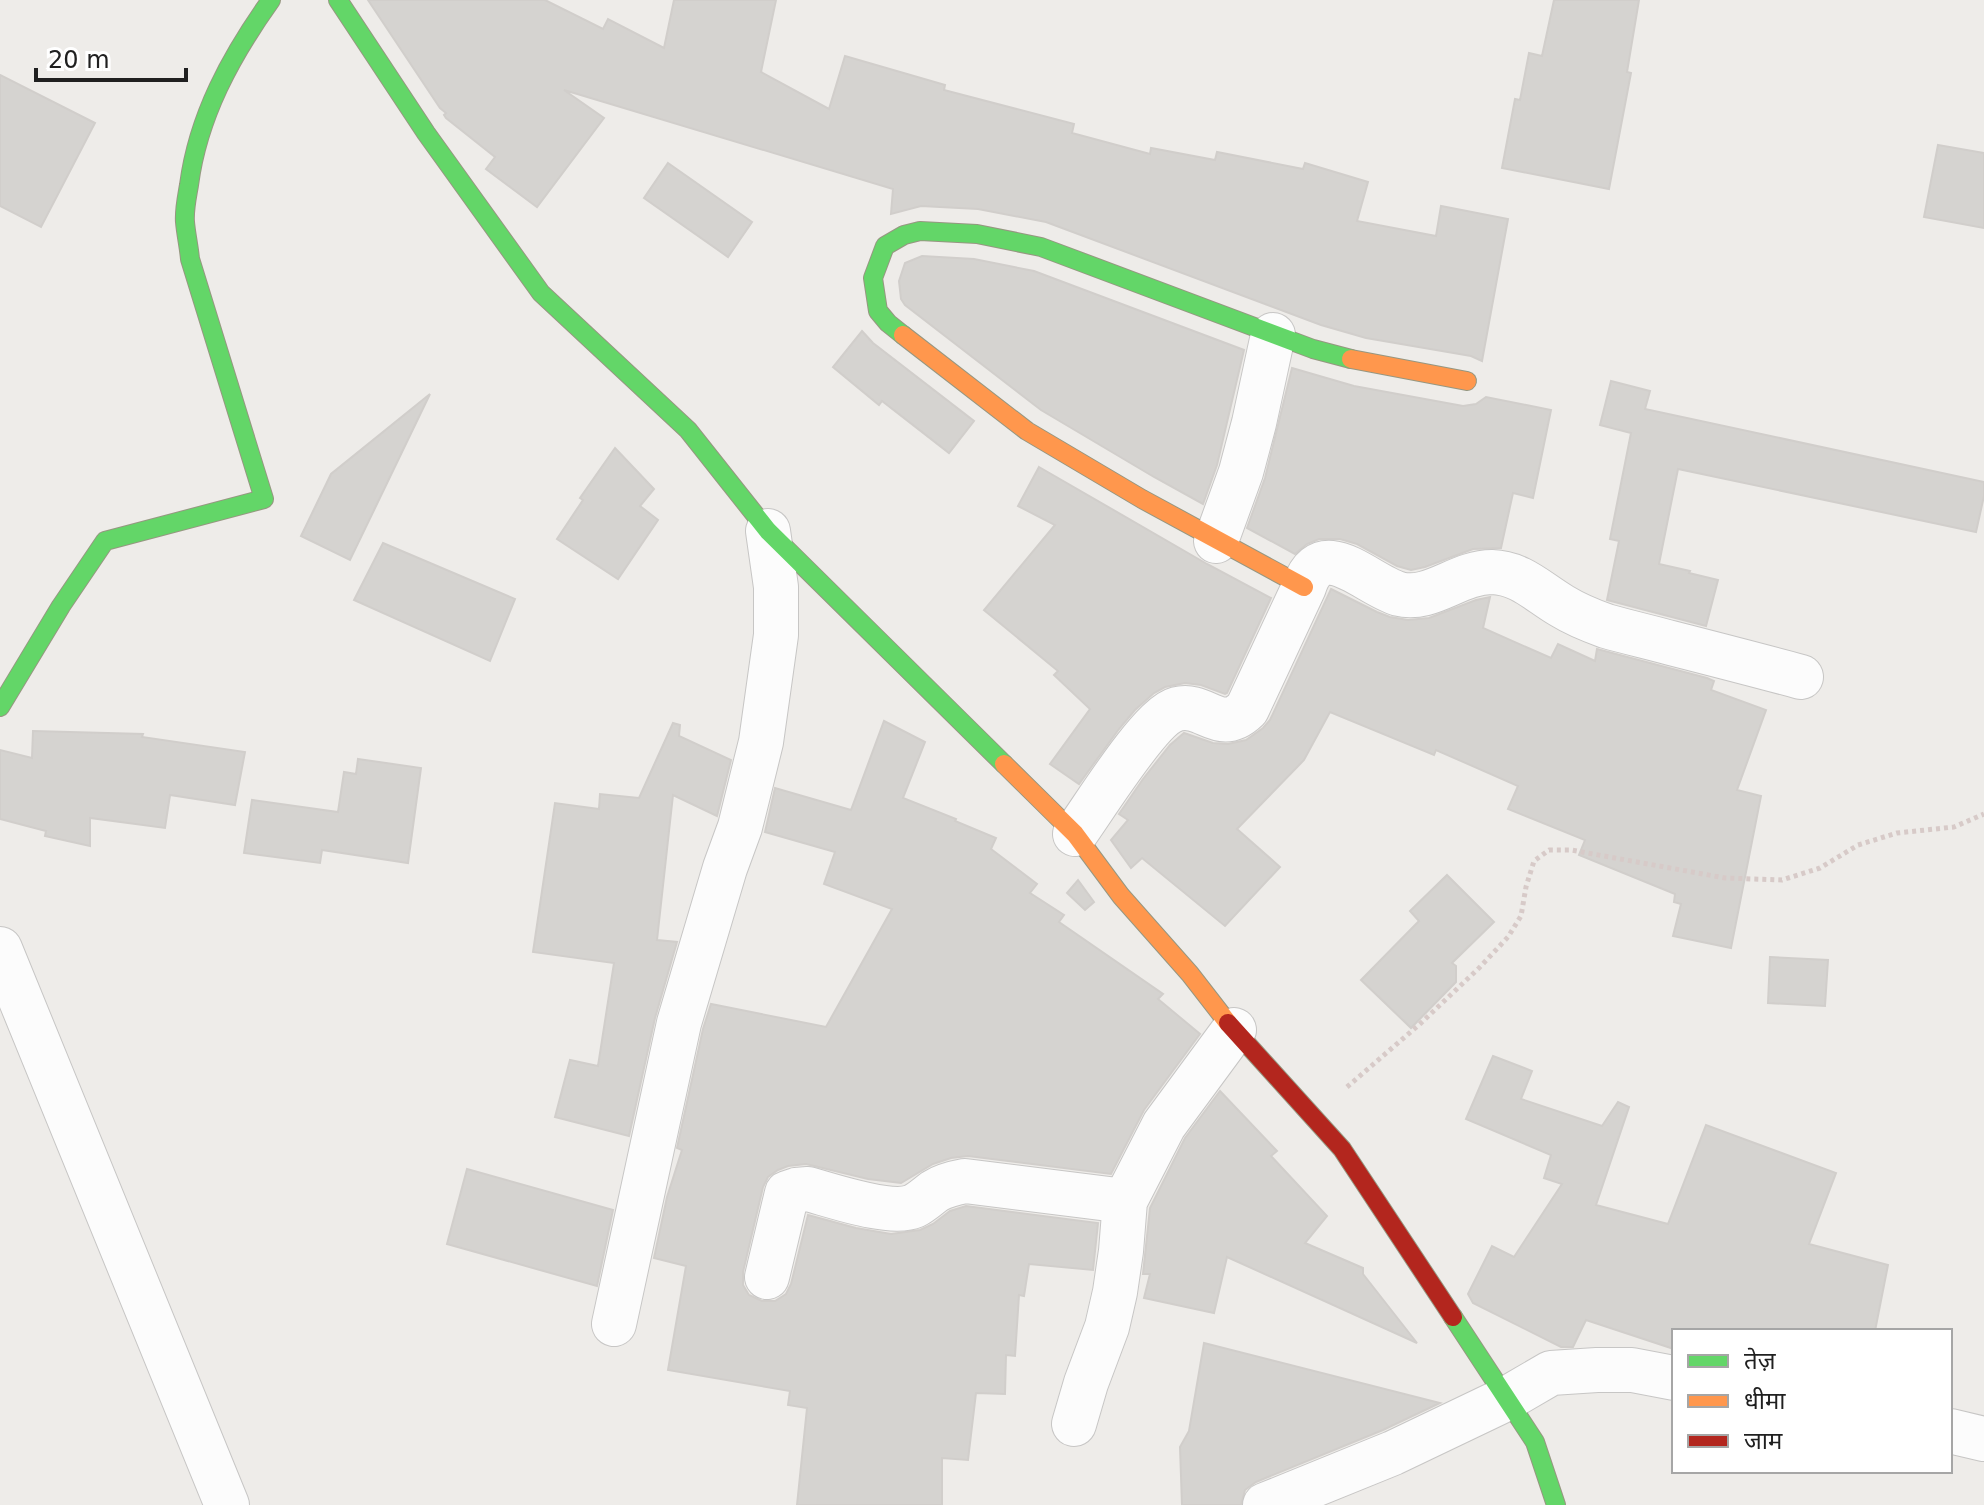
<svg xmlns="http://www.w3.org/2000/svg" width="1984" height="1505" viewBox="0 0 1984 1505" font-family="'DejaVu Sans','Noto Sans Devanagari',sans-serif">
<rect width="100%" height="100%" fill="#eeece9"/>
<g fill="#d5d3d0" stroke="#d1cecb" stroke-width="2">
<polygon points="368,0 545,0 603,29 608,19 664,48 674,0 776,0 761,72 829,109 845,56 945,85 944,90 1074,124 1072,133 1150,154 1151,148 1215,160 1217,152 1303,169 1305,163 1368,182 1357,221 1436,236 1441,206 1508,219 1482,361 1471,356 1366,338 1321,325 1046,222 978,209 921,206 891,214 893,189 564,90 604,118 537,207 486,169 495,157 446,118 444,115 446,113 440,108"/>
<polygon points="1554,0 1639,0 1627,72 1631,73 1609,189 1502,168 1515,99 1520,100 1529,53 1542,56"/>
<polygon points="0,75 95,123 41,227 0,206"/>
<polygon points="1938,145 1984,153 1984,228 1924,217"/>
<polygon points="668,163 752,222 728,257 644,198"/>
<polygon points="922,256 974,259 1034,271 1244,350 1217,465 1203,504 1154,477 1041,410 905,305 901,299 899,281 905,263"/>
<polygon points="862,331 873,343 974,421 949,453 882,401 879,405 833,367"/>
<polygon points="1292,368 1354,386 1463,406 1476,404 1486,397 1551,410 1533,498 1513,493 1501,548 1473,549 1425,567 1411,570 1397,566 1357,544 1340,539 1319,539 1307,544 1295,554 1247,528 1265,478"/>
<polygon points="1611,381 1650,391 1645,409 1984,482 1984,496 1976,532 1678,469 1659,564 1690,571 1689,573 1718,580 1706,626 1607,600 1619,541 1610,539 1631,433 1600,425"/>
<polygon points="430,394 350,560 301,536 331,474"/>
<polygon points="615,448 654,489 640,506 658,520 618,579 557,539 583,500 580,498"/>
<polygon points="1039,467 1207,564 1271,598 1227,693 1225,694 1201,685 1185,683 1165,687 1154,693 1135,710 1119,729 1079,784 1050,764 1090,709 1054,675 1058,671 984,610 1055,525 1018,506"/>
<polygon points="383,543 515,599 490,661 354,600"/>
<polygon points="1331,589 1377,612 1390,617 1408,620 1429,618 1476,600 1490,597 1483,628 1551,658 1558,644 1595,661 1597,649 1707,678 1714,681 1711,690 1766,710 1737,790 1761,796 1731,948 1673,936 1681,904 1674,902 1675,894 1579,855 1585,840 1508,809 1518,786 1436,750 1434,755 1330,712 1304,760 1237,829 1280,867 1225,926 1142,858 1131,868 1111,840 1128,820 1119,814 1143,779 1170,745 1184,733 1213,743 1228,744 1246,740 1263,728 1270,720"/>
<polygon points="884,721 925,742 903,798 956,819 955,821 996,838 991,849 1037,884 1030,893 1064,915 1059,922 1163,994 1158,999 1200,1034 1144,1110 1111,1174 968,1156 951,1158 933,1164 901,1183 868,1179 806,1164 788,1166 778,1170 768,1177 763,1187 743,1272 743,1285 749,1295 762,1301 775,1301 786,1294 791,1284 808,1215 856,1228 891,1234 920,1230 933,1224 950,1211 966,1206 1098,1223 1093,1270 1029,1264 1024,1296 1019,1295 1015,1356 1006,1355 1005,1394 976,1393 968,1460 942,1458 942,1505 797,1505 807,1408 788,1405 790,1391 668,1370 686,1266 654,1258 667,1197 682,1150 677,1148 703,1029 711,1004 826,1027 892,909 824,884 835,852 765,832 775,788 851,810"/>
<polygon points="673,723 680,725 679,736 731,760 717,816 673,795 657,940 677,942 655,1018 629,1136 555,1117 570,1060 598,1066 614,963 533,952 555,803 599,809 600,794 639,798"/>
<polygon points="33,731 143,734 142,737 245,752 235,805 170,795 165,828 90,818 90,846 45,836 46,831 0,819 0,750 32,758"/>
<polygon points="358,759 421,768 408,863 322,850 320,863 244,853 252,800 338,812 344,772 356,774"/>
<polygon points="1447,875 1494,922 1452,963 1456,966 1456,982 1411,1028 1361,980 1419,921 1410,911"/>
<polygon points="1078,880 1094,902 1085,910 1067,893"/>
<polygon points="1770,957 1828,960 1825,1006 1768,1003"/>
<polygon points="1493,1056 1532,1071 1521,1099 1602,1126 1618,1102 1629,1107 1596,1205 1668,1224 1706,1125 1836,1173 1809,1244 1888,1265 1875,1331 1674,1331 1674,1349 1586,1320 1573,1347 1561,1347 1473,1303 1468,1294 1492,1246 1514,1257 1562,1184 1544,1178 1551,1155 1466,1119"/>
<polygon points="1220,1091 1277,1151 1271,1156 1327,1216 1305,1243 1363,1268 1363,1274 1417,1343 1227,1257 1214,1313 1144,1298 1150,1274 1143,1274 1150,1208 1185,1138"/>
<polygon points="467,1169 613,1210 597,1286 447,1244"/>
<polygon points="1204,1343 1440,1403 1383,1430 1256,1482 1245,1490 1241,1505 1182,1505 1180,1447 1189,1431"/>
</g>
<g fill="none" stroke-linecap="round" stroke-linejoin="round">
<defs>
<g id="street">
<polyline points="1216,541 1241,472 1254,423 1273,335"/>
<path d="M 1075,834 C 1094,808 1150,716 1177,709 C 1206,702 1219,736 1247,709 L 1304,587 C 1321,533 1367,585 1399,594 C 1431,602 1458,572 1492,572 C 1521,573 1538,592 1562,606 C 1575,614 1592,621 1606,626 C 1627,632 1649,637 1671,643 C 1714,654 1757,665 1801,677"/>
<polyline points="0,949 227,1505"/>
<path d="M 767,1277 L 787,1193 L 796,1190 L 808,1189 C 834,1196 891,1216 914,1206 C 922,1202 928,1196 935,1191 C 945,1185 954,1183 965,1181 L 1125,1201"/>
<polyline points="614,1324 679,1023 725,868 740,827 761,742 776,635 776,587 768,531"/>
<polyline points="1074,1424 1086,1383 1107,1327 1115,1292 1121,1251 1125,1201 1164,1125 1234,1030"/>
<polyline points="1950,1431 1984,1439"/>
<polyline points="1265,1505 1393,1453 1508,1398 1551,1373 1597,1370 1632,1370 1674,1378"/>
</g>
<g id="fast">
<polyline points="338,0 426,133 541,293 688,430 768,531 1004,764"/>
<polyline points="903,335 888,323 878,311 873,278 885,246 904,235 920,231 977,234 1041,247 1313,349 1351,359"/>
<path d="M 0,707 L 61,606 L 105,541 L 264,499 L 190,259 C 189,247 186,234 185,222 C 184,210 187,197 189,185 C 198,116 231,56 271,0"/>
<polyline points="1453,1317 1535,1442 1556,1505"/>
</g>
<g id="slow">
<polyline points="903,335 1027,431 1142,499 1304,587"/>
<polyline points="1351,359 1467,381"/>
<polyline points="1004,764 1075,834 1121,896 1190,974 1228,1023"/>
</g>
<polyline id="jam" points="1228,1023 1342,1149 1453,1317"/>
</defs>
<use href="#street" stroke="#c7c6c5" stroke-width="46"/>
<use href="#fast" stroke="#969781" stroke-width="20"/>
<use href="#slow" stroke="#969781" stroke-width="20"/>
<use href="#jam" stroke="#969781" stroke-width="20"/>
<polyline stroke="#d7cac8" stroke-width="5" stroke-dasharray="4 4" stroke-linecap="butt" points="1347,1087 1421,1023 1479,968 1508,937 1521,916 1526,887 1534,861 1549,850 1571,850 1725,878 1782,880 1820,868 1858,845 1897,833 1954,827 1984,814"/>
<use href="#street" stroke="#fcfcfc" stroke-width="44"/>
<use href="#fast" stroke="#63d668" stroke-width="18"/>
<use href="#slow" stroke="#ff974d" stroke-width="18"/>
<use href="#jam" stroke="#b3261e" stroke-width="18"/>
</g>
<rect x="1672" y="1329" width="280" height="144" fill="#ffffff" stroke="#a6a6a6" stroke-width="2"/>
<rect x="1688" y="1355" width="40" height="12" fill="#63d668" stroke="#a6a6a6" stroke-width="2"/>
<text x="1744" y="1369" font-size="24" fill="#202020">तेज़</text>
<rect x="1688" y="1395" width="40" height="12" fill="#ff974d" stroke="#a6a6a6" stroke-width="2"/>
<text x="1744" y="1409" font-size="24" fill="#202020">धीमा</text>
<rect x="1688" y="1435" width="40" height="12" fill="#b3261e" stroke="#a6a6a6" stroke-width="2"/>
<text x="1744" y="1449" font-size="24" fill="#202020">जाम</text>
<path d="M36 68v12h150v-12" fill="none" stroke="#202020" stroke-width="4"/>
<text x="48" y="68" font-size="24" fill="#202020" stroke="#ffffff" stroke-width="6" paint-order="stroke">20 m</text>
</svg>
